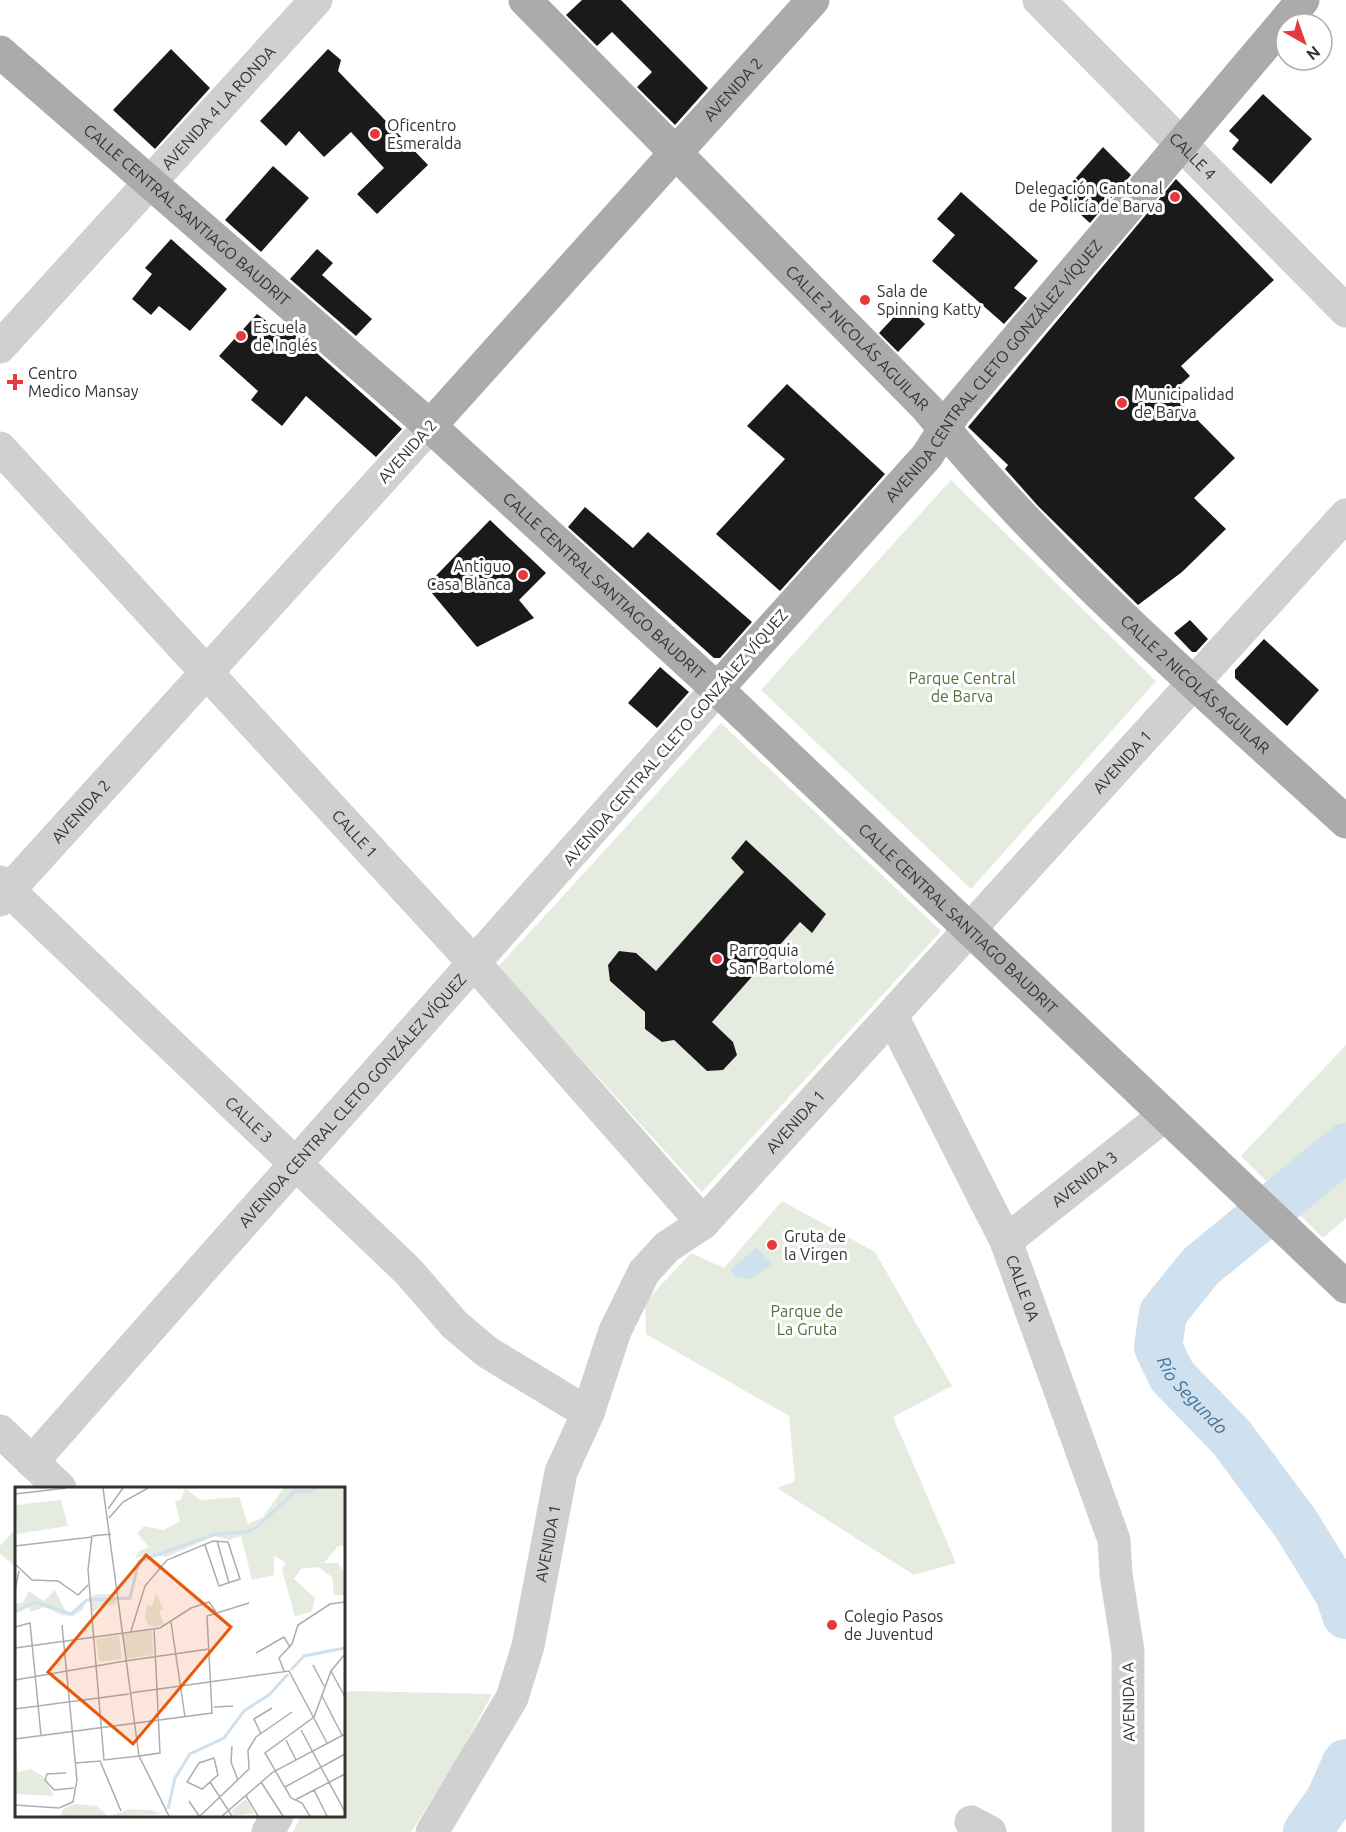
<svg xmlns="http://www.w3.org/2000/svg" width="1346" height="1832" viewBox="0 0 1346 1832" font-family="Ubuntu,sans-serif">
<rect width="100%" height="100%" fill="#fff"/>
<g fill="#e5ecdf" fill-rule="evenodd">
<polygon points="951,480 1156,681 971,889 761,690"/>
<path d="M 721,723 L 941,931 L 702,1192 L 498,967 ZM 746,840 L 826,914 L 812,932 L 800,922 L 712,1022 L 733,1042 L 737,1055 L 707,1071 L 673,1040 L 662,1042 L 645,1029 L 645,1012 L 610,982 L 608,965 L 619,951 L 636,954 L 656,971 L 744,872 L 731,858 Z"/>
<polygon points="1346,1045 1346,1218 1323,1238 1241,1156"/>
<polygon points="782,1201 875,1252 952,1386 893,1417 956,1563 914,1575 777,1488 795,1481 789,1416 646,1334 645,1302 691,1253 724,1268"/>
<polygon points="16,1528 16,1568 0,1553 0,1546"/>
<polygon points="349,1691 492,1694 458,1758 411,1832 293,1832 301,1816 344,1816 344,1695"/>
</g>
<polygon fill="#cfe0ee" points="757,1247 772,1264 751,1279 735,1277 730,1270"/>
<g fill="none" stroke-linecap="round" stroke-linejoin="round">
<g stroke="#cfe0ee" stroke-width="48">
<path id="s1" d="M 1346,1147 L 1201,1266 L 1163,1313 L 1158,1347 L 1172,1376 L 1231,1437 L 1296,1524 L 1339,1594 L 1346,1615"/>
<polyline points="1307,1832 1329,1801 1346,1763"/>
</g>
</g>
<g fill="#1a1a1a">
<polygon points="582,0 621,0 708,88 675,125 637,87 652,72 612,32 597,46 566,15"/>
<polygon points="171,49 210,88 155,149 113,110"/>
<polygon points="328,49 341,60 338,71 428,165 377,214 357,194 384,168 351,132 324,157 299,131 286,146 260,121"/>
<polygon points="1263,94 1312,139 1271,184 1232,149 1239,140 1229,131"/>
<polygon points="1103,147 1131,175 1090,223 1060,196"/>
<polygon points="273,166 309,198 261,252 225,220"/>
<polygon points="1176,179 1274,280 1181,366 1190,376 1171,393 1235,458 1194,498 1226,529 1182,572 1138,605 1038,506 1005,469 1008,465 968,427"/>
<polygon points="961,192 1038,261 1014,288 1027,298 1004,324 932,261 955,235 937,219"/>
<polygon points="171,239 227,289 190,331 159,306 151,315 132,299 152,274 145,268"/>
<polygon points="317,249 333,263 322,275 372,319 356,336 290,279"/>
<polygon points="905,305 925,324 898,352 879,333"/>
<polygon points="257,314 287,336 292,331 402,429 376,457 306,396 282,426 251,400 258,391 219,356"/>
<polygon points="787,384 885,474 780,591 716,534 785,459 747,426"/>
<polygon points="585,507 633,548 648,532 752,622 720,658 714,658 568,527"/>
<polygon points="490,520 546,573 519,600 534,618 477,647 426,586"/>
<polygon points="1190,620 1208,639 1196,652 1192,652 1174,633"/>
<polygon points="1264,639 1319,690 1287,726 1235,678 1235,670"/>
<polygon points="660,667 689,692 657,728 628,703"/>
<polygon points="746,840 826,914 812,933 800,922 712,1022 733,1042 737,1055 723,1070 707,1071 674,1040 662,1042 645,1029 645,1012 610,981 608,965 619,951 636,953 656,971 744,872 731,858"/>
</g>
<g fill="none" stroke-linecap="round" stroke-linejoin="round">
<g stroke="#d0d0d0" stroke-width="33">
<path id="s2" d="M 1039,0 L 1346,311"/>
<path id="s3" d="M 0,347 L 316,0"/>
<path id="s4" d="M 0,448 L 475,964 L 703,1223"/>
<path id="s5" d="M 0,882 L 408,1271 L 454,1324 L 487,1352 L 588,1413"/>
<path id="s6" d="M 0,900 L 430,426"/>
<path id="s7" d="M 892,1016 L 1006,1241 L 1114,1540 L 1116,1574 L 1128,1651 L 1128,1832"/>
<path id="s8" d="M 1006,1241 L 1165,1115"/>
<polyline points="0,1431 60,1488"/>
<path id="s9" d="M 32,1462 C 259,1203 490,947 717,689"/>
<polyline points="971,1822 990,1832"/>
<polyline points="268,1832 277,1816"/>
<path id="s10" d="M 432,1832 L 512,1698 L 528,1646 L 561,1472 L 588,1413 L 615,1331 L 644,1272 L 667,1247 L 703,1223 L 1346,515"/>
</g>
<g stroke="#ababab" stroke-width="33">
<path id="s11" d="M 525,0 L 927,408 C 1051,561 1202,690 1346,822"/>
<path id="s12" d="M 0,52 L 430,426 L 717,689 L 1346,1287"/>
<path id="s13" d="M 430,426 L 813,0"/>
<path id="s14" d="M 717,689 L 927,456 L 955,412 L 1303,0"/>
</g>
</g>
<g fill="#e6393e" stroke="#fff" stroke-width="2">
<circle cx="375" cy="134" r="6"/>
<circle cx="1175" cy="197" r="6"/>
<circle cx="865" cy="300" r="6"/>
<circle cx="241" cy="336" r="6"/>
<path d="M12 373h6v6h6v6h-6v6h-6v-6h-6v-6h6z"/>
<circle cx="1122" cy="403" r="6"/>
<circle cx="523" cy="575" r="6"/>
<circle cx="717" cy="959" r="6"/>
<circle cx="772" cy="1245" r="6"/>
<circle cx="832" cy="1625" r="6"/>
</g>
<g text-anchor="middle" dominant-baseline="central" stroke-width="6" stroke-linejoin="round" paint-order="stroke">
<g font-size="16" fill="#333" stroke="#fff">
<text stroke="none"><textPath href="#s13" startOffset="453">AVENIDA 2</textPath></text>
<text stroke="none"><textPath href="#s3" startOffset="324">AVENIDA 4 LA RONDA</textPath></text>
<text stroke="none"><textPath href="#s2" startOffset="219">CALLE 4</textPath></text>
<text stroke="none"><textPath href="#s12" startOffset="248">CALLE CENTRAL SANTIAGO BAUDRIT</textPath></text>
<text stroke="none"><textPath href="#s11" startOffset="474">CALLE 2 NICOLÁS AGUILAR</textPath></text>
<text stroke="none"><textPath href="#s14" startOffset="422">AVENIDA CENTRAL CLETO GONZÁLEZ VÍQUEZ</textPath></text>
<text transform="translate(407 451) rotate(-48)">AVENIDA 2</text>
<text stroke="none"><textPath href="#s12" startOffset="806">CALLE CENTRAL SANTIAGO BAUDRIT</textPath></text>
<text stroke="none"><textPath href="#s11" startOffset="958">CALLE 2 NICOLÁS AGUILAR</textPath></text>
<text transform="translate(675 737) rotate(-49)">AVENIDA CENTRAL CLETO GONZÁLEZ VÍQUEZ</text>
<text stroke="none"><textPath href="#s10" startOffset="1305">AVENIDA 1</textPath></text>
<text stroke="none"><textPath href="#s6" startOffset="120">AVENIDA 2</textPath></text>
<text stroke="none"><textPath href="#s4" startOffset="524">CALLE 1</textPath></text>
<text stroke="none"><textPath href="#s12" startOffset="1292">CALLE CENTRAL SANTIAGO BAUDRIT</textPath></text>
<text stroke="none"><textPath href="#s9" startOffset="483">AVENIDA CENTRAL CLETO GONZÁLEZ VÍQUEZ</textPath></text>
<text stroke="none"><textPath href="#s5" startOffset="344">CALLE 3</textPath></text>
<text stroke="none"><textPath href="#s10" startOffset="819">AVENIDA 1</textPath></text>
<text stroke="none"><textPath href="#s8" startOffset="100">AVENIDA 3</textPath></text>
<text stroke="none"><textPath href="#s7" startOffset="302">CALLE 0A</textPath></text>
<text stroke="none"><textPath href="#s10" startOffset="315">AVENIDA 1</textPath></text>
<text transform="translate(1128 1702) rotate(-91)">AVENIDA A</text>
</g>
<g font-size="16" fill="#333" stroke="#fff" text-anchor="start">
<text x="387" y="125">Oficentro<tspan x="387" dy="18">Esmeralda</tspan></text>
<text x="1163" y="188" text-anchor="end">Delegación Cantonal<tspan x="1163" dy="18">de Policía de Barva</tspan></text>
<text x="877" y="291">Sala de<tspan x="877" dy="18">Spinning Katty</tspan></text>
<text x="253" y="327">Escuela<tspan x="253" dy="18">de Inglés</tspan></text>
<text x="28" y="373">Centro<tspan x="28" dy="18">Medico Mansay</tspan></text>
<text x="1134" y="394">Municipalidad<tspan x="1134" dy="18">de Barva</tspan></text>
<text x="511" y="566" text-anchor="end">Antiguo<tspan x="511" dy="18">Casa Blanca</tspan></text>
<text x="729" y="950">Parroquia<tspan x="729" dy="18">San Bartolomé</tspan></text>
<text x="784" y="1236">Gruta de<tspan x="784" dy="18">la Virgen</tspan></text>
<text x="844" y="1616">Colegio Pasos<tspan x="844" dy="18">de Juventud</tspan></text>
</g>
<g font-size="16" fill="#54703f" stroke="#fff">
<text x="962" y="678">Parque Central<tspan x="962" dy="18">de Barva</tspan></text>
<text x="807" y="1311">Parque de<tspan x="807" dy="18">La Gruta</tspan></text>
</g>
<g font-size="18" font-style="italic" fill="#3f7197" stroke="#fff">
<text stroke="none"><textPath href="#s1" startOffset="342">Río Segundo</textPath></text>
</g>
</g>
<g transform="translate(15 1487)">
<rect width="330" height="330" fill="#fff"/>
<path d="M 170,1 L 185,13 L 224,10 L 233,37 L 248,30 L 269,1 L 330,1 L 330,59 L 323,59 L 309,76 L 323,76 L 330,86 L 330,108 L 319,108 L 317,90 L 303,80 L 286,82 L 279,92 L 300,111 L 297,124 L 280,130 L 267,83 L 271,76 L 259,69 L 259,88 L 237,93 L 226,49 L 215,53 L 200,49 L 151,70 L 137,67 L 120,71 L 124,64 L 134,60 L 122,46 L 129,39 L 148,43 L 165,35 L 160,14 L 166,13 ZM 46,13 L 53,39 L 2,47 L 1,18 ZM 40,103 L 51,125 L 62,124 L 70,115 L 68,123 L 58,129 L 47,128 L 29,120 L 16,125 L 13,119 L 0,126 L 0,117 L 8,115 L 14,104 L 29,114 ZM 141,106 L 148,121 L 144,125 L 149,137 L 141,140 L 133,138 L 130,130 L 132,118 L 137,119 ZM 83,107 L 100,107 L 101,117 L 86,119 L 77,126 L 75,110 ZM 137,143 L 138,168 L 111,172 L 108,147 ZM 104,148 L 107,172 L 84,175 L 81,152 ZM 0,256 L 3,285 L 15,282 L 28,289 L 39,309 L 0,307 ZM 231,312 L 239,326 L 219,329 L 216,324 ZM 59,317 L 82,319 L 93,329 L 46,329 L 48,322 ZM 116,322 L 136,323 L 147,327 L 94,329 Z" fill="#e5ecdf"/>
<path fill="none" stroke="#cfe0ee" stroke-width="3" d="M 0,125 L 21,115 L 56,127 L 72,113 L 115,111 L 124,74 L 201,47 L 231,45 L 242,40 L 280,4 L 295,5 L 301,1M 276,183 L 289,169 L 330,161M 153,322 L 160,291 L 175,267 L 209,251 L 229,224 L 255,207 L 273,187"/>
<path fill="none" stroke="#adadad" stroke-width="1.5" d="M 88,1 L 124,269 L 154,329M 0,7 L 51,1M 93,22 L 108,1M 94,31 L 108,15 L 133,1M 96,47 L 77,49 L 73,83 L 89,273 L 124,269M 202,54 L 214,96M 0,59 L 77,50M 0,77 L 17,93 L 43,94 L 63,108 L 73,98M 0,103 L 4,84M 156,135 L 170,230M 0,140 L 15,136 L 26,248M 116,144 L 130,99 L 152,73 L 198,54 L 213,55 L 225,92 L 204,99 L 190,58M 0,161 L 145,141 L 176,121 L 194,115 L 201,125M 241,166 L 269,150 L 275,160M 110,174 L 194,162M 298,178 L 309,199M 269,184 L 264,171 L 277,157 L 283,138 L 315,117 L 330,115M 316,184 L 330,210M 0,193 L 110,174M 115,206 L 274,184 L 312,256M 307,209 L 327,248M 199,220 L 218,219M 0,222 L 114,207M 286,243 L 330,325M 246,247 L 239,232 L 257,221M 0,252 L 197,226 L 192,129 L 234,116M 271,253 L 281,273M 217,259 L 216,275 L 223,293M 124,269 L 145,266 L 139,141M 199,271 L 203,288 L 187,302 L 172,295 L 184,276 ZM 85,274 L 106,324M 60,276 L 86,274M 51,286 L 32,287 L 30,293 L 39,303 L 59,301M 195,295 L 217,329M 246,295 L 268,329M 270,300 L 330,267M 299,303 L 312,329M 231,309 L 243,329M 280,313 L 330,287M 174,314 L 184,329M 0,318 L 44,321 L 58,315 L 62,293 L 47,138M 185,329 L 234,282 L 233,263 L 241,250 L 277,225M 207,329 L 258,285 L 330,247M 295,329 L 287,316 L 276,311 L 250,266 L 299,230 L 316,184 L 330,167"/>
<path fill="#e8590c" fill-opacity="0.15" stroke="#e8590c" stroke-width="3" d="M 131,68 L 216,140 L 118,257 L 33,185 Z"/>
<rect width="330" height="330" fill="none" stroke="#333" stroke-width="3"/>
</g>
<g transform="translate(1304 42) rotate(140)"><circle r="28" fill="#ffffff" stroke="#adadad" stroke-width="1.5"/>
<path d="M0-4.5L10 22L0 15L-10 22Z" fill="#e6393e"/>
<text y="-9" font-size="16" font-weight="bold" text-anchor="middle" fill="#333333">N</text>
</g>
</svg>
